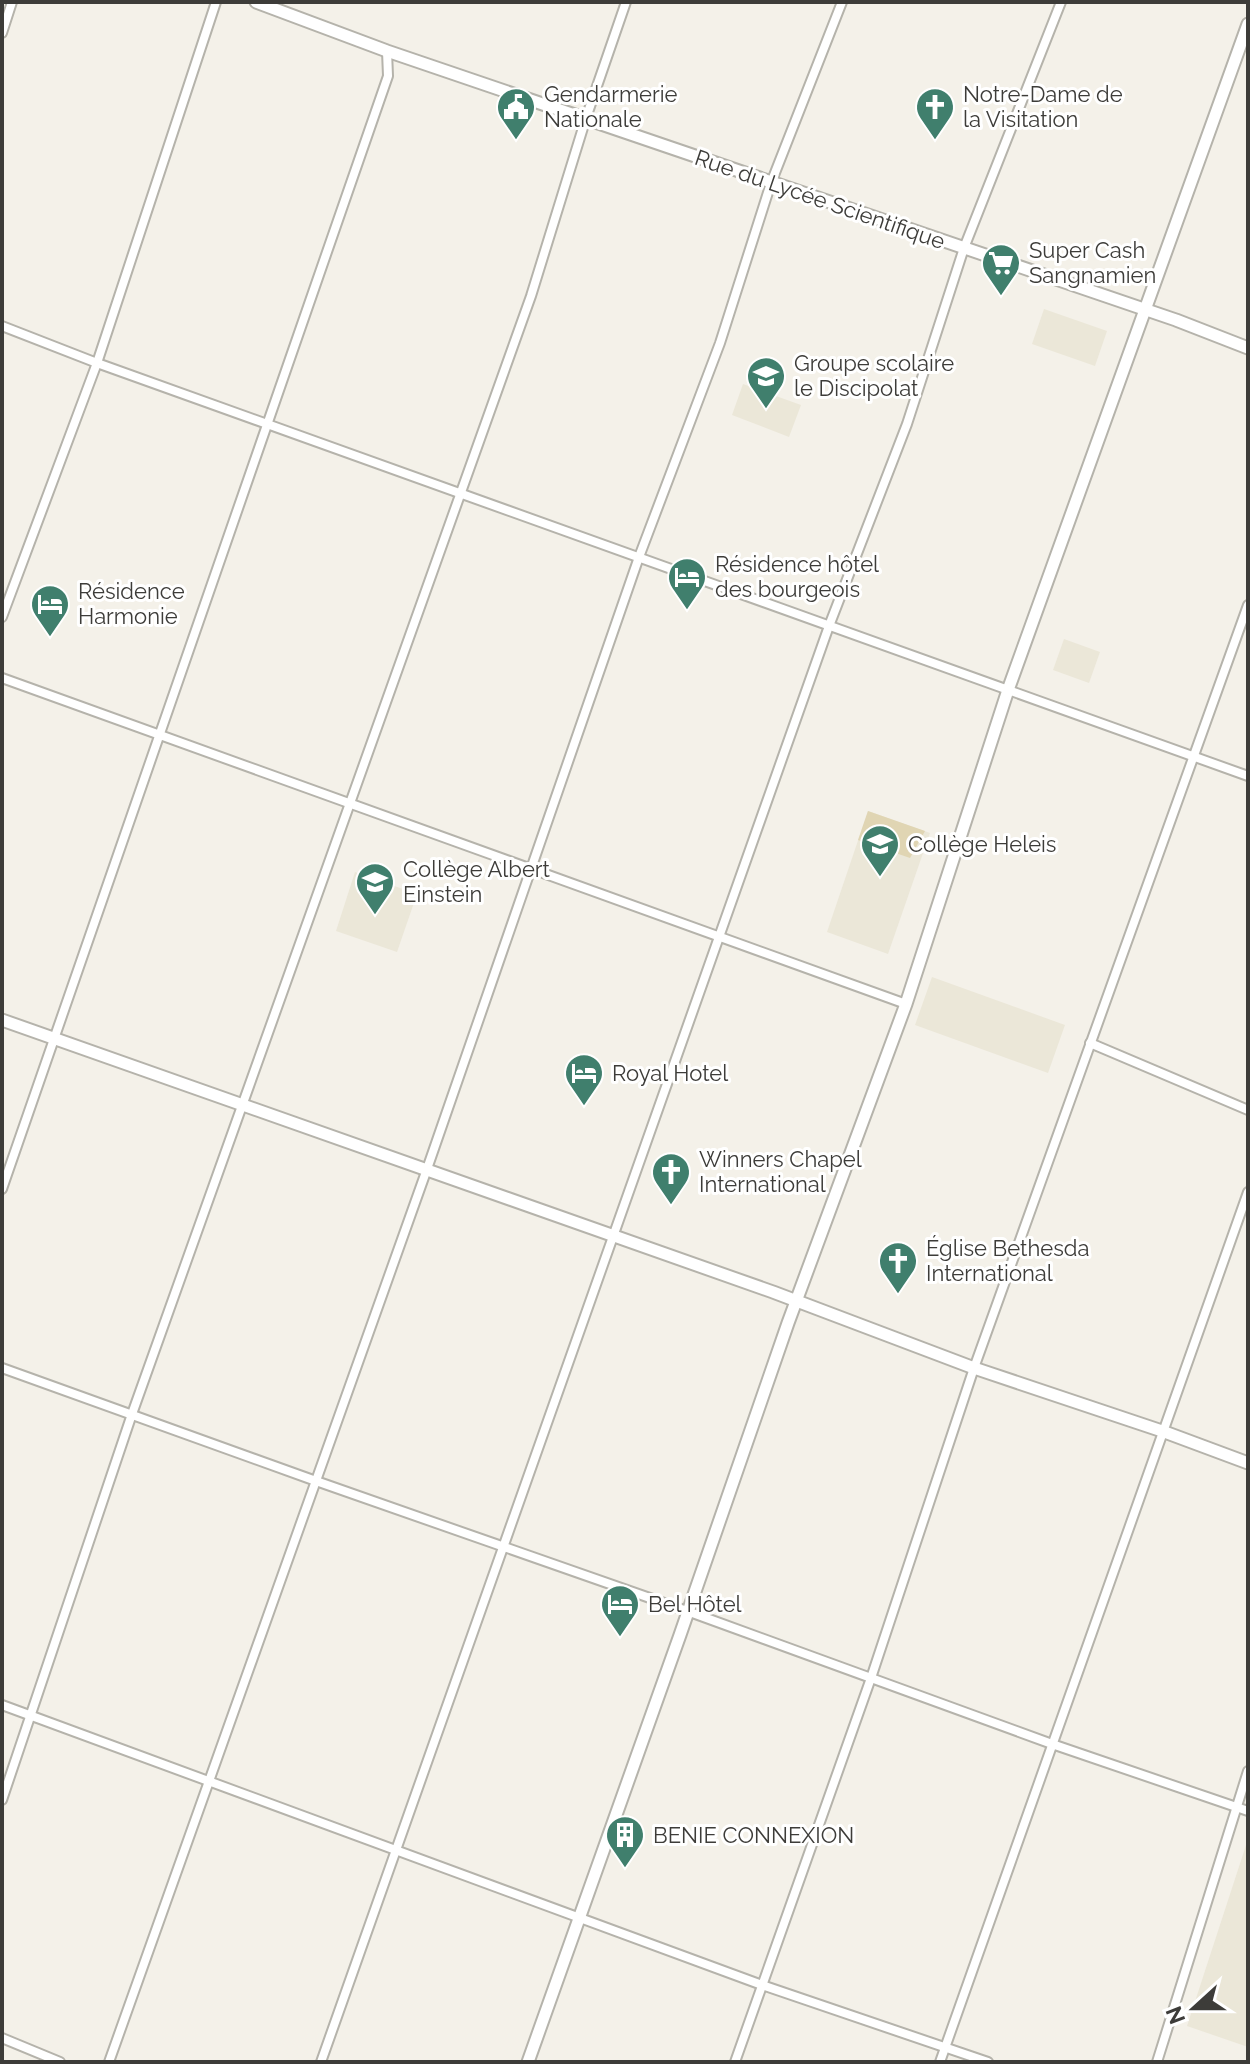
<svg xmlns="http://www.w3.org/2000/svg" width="1250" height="2064" viewBox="0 0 1250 2064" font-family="Raleway,sans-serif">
<rect width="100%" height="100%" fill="#f4f1e9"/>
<g fill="#ebe7d8">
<polygon points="1044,309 1107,331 1095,366 1032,344"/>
<polygon points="743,384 801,405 789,437 732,415"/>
<polygon points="1064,639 1100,652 1089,683 1053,670"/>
<polygon points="868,811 930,833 888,954 827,932"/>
<polygon points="355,872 417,894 397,952 336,931"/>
<polygon points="932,977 1065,1025 1048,1073 915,1025"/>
<polygon points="1248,1839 1248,2047 1187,2026"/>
</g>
<polygon fill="#e0d5b3" points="868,811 925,831 910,858 858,840"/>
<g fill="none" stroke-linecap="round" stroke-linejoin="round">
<defs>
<g id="minor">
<polyline points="2,33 12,2"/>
<polyline points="2,326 97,363 1248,776"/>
<polyline points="2,617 97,363 216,2"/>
<polyline points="2,678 906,1004"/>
<polyline points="1090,1043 1248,1110"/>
<polyline points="2,1189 388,76 387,51"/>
<polyline points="2,1368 316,1481 687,1611 1052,1744 1248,1811"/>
<polyline points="2,1705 762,1985 988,2062"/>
<polyline points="2,1800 132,1414 531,296 586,118 626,2"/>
<polyline points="2,2038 60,2062"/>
<polyline points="109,2062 427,1169 639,557 720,343 771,183 842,2"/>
<polyline points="321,2062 829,626 907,424 964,248 1061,2"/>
<polyline points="735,2062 871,1678 974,1368 1248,605"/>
<polyline points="940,2062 1248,1192"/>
<polyline points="1157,2062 1248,1771"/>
</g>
<g id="tertiary">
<polyline points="256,2 387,51 1176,320 1248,348"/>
<polyline points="2,1020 773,1292 974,1368 1162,1431 1248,1463"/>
<polyline points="528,2062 680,1635 788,1323 906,1004 1008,690 1248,24"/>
</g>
</defs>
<use href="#minor" stroke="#b5b3ab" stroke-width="12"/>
<use href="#tertiary" stroke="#b5b3ab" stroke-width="15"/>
<use href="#minor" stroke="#fff" stroke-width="8"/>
<use href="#tertiary" stroke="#fff" stroke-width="11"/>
</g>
<defs>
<symbol id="civic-pin" viewBox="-11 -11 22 30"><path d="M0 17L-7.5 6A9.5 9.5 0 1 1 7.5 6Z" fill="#407f6d" stroke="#fff"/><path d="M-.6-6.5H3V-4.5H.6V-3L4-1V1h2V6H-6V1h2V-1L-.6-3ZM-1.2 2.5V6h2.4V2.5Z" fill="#fff"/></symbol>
<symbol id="church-pin" viewBox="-11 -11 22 30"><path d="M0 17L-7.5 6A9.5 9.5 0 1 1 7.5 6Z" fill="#407f6d" stroke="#fff"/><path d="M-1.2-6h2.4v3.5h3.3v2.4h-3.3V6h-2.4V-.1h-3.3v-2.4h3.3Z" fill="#fff"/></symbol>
<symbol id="supermarket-pin" viewBox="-11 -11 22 30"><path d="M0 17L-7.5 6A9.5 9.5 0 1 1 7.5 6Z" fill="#407f6d" stroke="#fff"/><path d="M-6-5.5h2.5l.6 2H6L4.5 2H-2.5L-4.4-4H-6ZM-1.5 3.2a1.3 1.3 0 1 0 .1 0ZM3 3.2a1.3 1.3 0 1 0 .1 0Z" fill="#fff"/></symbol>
<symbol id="school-pin" viewBox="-11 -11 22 30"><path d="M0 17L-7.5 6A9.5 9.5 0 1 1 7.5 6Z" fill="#407f6d" stroke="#fff"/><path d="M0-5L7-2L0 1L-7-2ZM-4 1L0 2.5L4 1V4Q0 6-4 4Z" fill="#fff"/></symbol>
<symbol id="hotel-pin" viewBox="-11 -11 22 30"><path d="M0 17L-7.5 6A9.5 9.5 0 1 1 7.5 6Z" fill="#407f6d" stroke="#fff"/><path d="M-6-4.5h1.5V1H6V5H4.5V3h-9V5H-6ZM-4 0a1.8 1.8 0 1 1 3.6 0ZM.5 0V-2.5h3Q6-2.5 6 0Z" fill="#fff"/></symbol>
<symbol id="building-pin" viewBox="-11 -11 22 30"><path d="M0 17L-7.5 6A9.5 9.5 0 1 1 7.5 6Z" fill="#407f6d" stroke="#fff"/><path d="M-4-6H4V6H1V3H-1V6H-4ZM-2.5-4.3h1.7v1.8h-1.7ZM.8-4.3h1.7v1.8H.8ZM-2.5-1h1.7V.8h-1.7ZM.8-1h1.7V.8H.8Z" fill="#fff"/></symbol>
</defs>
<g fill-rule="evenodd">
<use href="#civic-pin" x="494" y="85" width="44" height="60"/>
<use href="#church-pin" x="913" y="85" width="44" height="60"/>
<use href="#supermarket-pin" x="979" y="241" width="44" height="60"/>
<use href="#school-pin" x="744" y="354" width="44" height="60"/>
<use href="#hotel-pin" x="665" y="555" width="44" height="60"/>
<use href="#hotel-pin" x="28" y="582" width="44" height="60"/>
<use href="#school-pin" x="858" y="822" width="44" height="60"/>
<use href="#school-pin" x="353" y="860" width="44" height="60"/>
<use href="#hotel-pin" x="562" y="1051" width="44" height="60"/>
<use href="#church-pin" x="649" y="1150" width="44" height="60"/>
<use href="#church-pin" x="876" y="1239" width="44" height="60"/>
<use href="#hotel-pin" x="598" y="1582" width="44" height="60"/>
<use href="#building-pin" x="603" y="1813" width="44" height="60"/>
</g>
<g text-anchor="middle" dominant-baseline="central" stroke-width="6" stroke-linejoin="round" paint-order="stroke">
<g font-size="22" fill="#3d3c39" stroke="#fff" text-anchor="start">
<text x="544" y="94">Gendarmerie<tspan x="544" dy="25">Nationale</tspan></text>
<text x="963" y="94">Notre-Dame de<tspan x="963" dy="25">la Visitation</tspan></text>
<text x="1029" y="250">Super Cash<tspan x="1029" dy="25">Sangnamien</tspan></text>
<text x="794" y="363">Groupe scolaire<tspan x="794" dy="25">le Discipolat</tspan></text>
<text x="715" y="564">Résidence hôtel<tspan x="715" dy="25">des bourgeois</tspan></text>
<text x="78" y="591">Résidence<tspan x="78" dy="25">Harmonie</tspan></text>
<text x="908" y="844">Collège Heleis</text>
<text x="403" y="869">Collège Albert<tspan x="403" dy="25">Einstein</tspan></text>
<text x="612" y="1073">Royal Hotel</text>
<text x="699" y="1159">Winners Chapel<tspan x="699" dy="25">International</tspan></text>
<text x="926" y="1248">Église Bethesda<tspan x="926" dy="25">International</tspan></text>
<text x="648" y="1604">Bel Hôtel</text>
<text x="653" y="1835">BENIE CONNEXION</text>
</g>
<g font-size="22" fill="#3d3c39" stroke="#fff">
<text transform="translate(820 199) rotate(19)">Rue du Lycée Scientifique</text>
</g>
</g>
<rect width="1250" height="2064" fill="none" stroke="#3d3c39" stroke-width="8"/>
<g transform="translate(1194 2008) rotate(249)" stroke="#ffffff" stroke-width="6" paint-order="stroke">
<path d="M0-6L14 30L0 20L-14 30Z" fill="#3d3c39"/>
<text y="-12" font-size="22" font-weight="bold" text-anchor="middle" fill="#3d3c39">N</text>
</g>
</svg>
